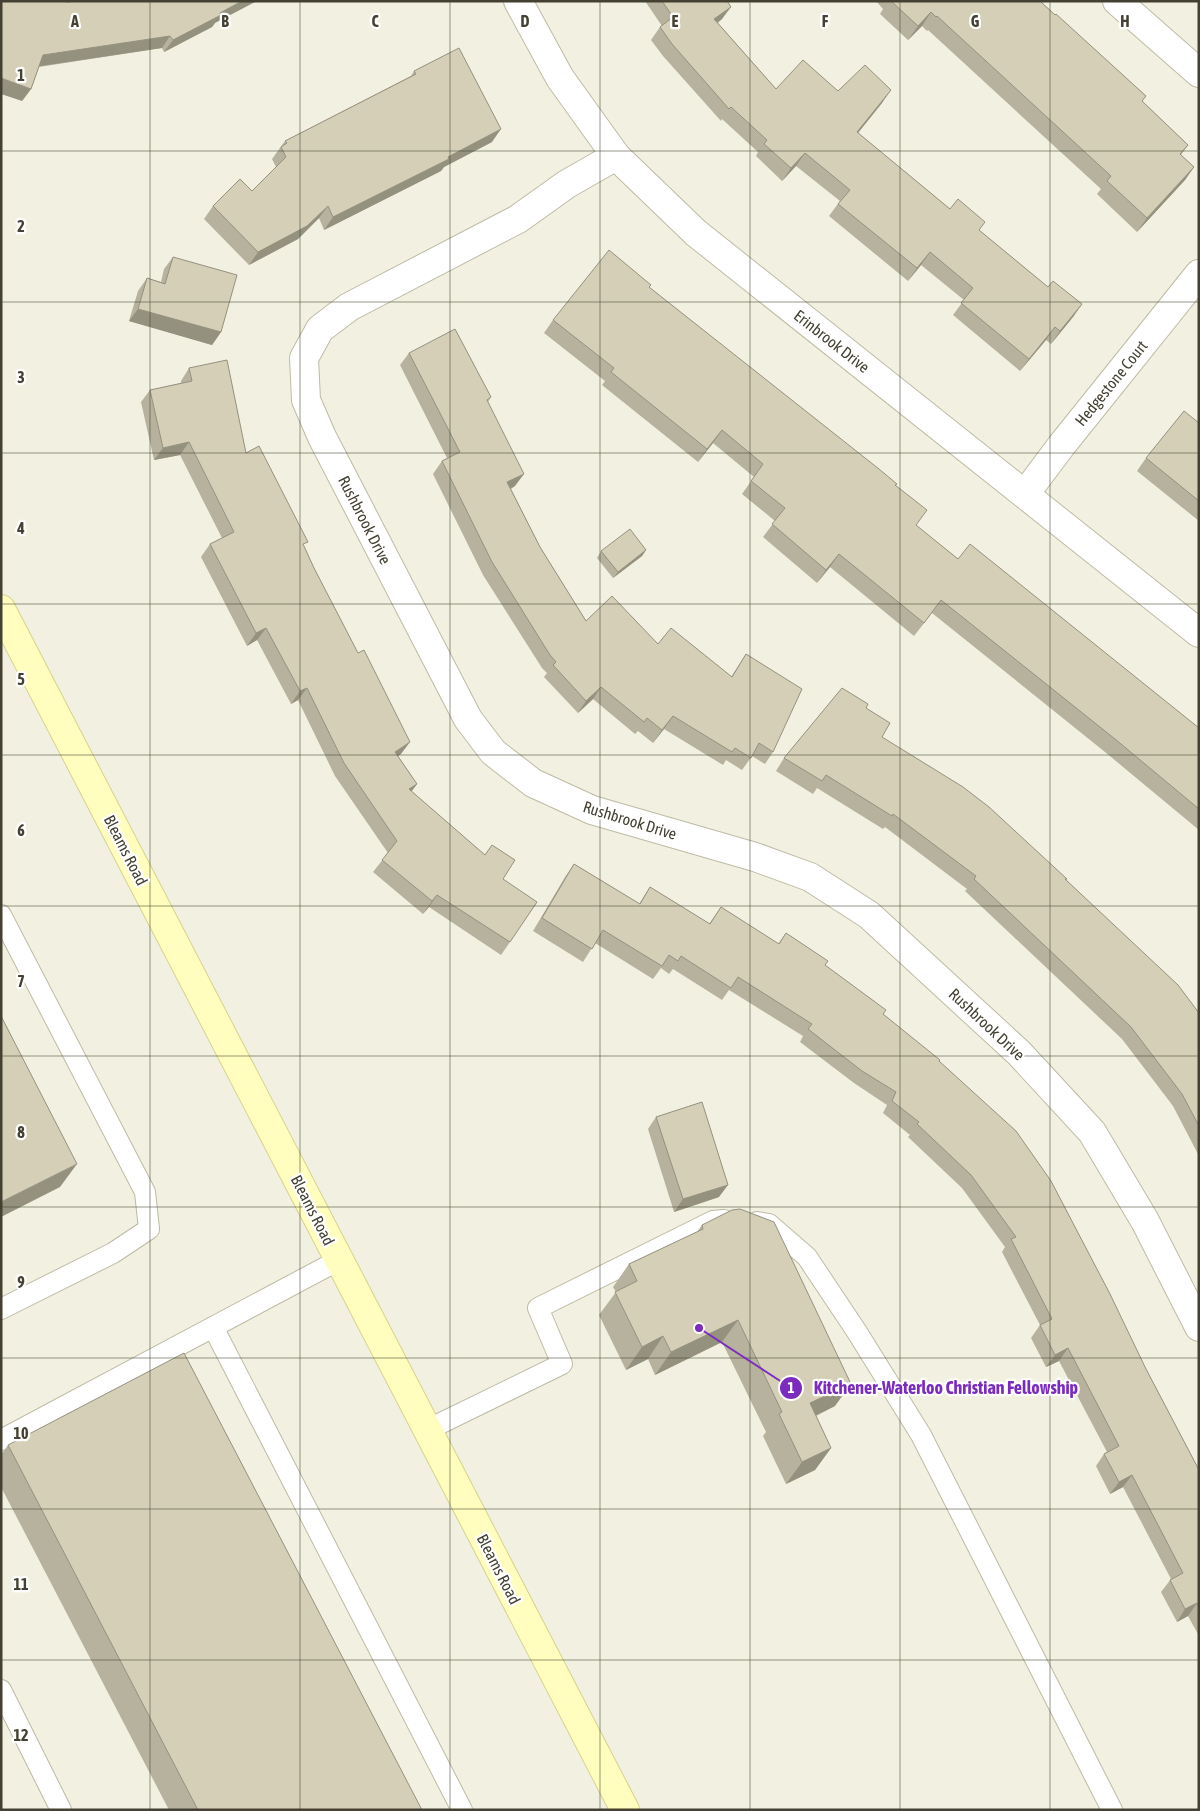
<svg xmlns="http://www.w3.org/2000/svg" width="1200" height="1811" viewBox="0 0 1200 1811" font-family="'Asap Condensed',sans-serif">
<rect width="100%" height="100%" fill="#f2f1e1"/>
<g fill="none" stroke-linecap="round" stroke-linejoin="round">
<defs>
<g id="service">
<polyline points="1,915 145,1192 149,1229 113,1253 1,1309"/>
<polyline points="757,1222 769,1224 807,1257 857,1332 921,1435 1112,1810"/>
<polyline points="213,1327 462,1810"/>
<polyline points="427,1430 562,1364 538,1308 713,1221 724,1220"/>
<polyline points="1,1440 339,1260"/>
<polyline points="1,1690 61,1810"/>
</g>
<g id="minor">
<polyline points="518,1 560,78 616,156 696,233 1199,633"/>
<polyline points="1117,1 1199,73"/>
<polyline points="616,156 567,184 518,219 349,307 320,329 304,358 306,400 322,437 468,719 493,752 533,783 592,810 755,857 810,877 869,915 1019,1053 1092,1132 1145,1221 1199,1327"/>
<polyline points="1025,494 1061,446 1199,274"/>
</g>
<polyline id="secondary" points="1,609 625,1810"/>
</defs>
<use href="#service" stroke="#bebba4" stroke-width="22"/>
<use href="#minor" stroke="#bebba4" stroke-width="30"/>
<use href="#secondary" stroke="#d6d38c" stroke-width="30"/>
<use href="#service" stroke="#fff" stroke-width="20"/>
<use href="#minor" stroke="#fff" stroke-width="28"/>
<use href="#secondary" stroke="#fffebe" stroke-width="28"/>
</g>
<g fill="#b6b29d">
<polygon points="645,1 727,1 722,19 718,23 776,89 838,91 882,103 858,133 950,209 979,230 1048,287 1082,304 1073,317 1051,344 1046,340 1020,371 953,315 964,300 921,265 908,281 829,216 840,201 796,166 782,181 756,156 758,152 722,119 721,121 663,56 651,40 660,27 662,26"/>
<polygon points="876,1 1040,1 1146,96 1142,101 1188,145 1181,155 1194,167 1185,180 1137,232 1097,194 1101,189 928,30 927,31 922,26 908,40 880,14 883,9"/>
<polygon points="67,2 215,23 212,27 164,52 162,48 39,67 31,89 22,101"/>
<polygon points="414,71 492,142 444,167 441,171 324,230 319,218 298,239 249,265 204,219 213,206 252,191 276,167 272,159 285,141 411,76"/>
<polygon points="173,257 221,332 212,345 129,321 138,291 147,278 161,282 164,269"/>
<polygon points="649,287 895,485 916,526 958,559 1199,728 1199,830 1105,752 932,613 914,636 830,567 817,583 763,537 775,521 742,494 754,477 713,443 698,462 602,385 605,381 544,333 553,320"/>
<polygon points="409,353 491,397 488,402 515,486 511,489 540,547 586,621 658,644 731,677 746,654 773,752 765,764 752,756 742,770 726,760 723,765 664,729 653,743 638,731 635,734 593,699 578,713 544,677 547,673 542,668 483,575 433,474 442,461 447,458 400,365"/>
<polygon points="189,368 246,453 304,547 401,754 398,756 417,784 411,792 485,855 492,845 503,879 510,942 501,955 429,907 423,914 373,872 388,853 335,776 298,700 291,704 257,640 247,646 201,557 210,544 222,538 180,455 154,460 141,402 150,390 181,383 181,381"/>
<polygon points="1199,423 1199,521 1137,471 1146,458"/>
<polygon points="646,550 642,556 613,578 597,558 601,551"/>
<polygon points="866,708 882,737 1067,879 1066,880 1199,1013 1199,1156 1173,1106 1122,1039 965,891 967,889 885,827 883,829 817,788 813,794 776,771 784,758"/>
<polygon points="574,864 639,904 650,887 709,924 721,907 778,944 786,933 825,965 883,1014 939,1061 1146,1369 1199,1470 1199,1636 1188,1616 1177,1622 1161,1592 1171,1579 1123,1487 1110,1494 1096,1466 1104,1454 1107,1452 1059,1361 1046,1367 1031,1338 1040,1325 1002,1252 1005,1247 962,1188 908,1137 910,1135 883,1113 887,1105 854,1083 800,1042 803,1036 729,990 722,1000 673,969 669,974 661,968 653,979 595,943 583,962 533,931 565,877"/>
<polygon points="656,1117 719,1197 674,1212 648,1129"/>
<polygon points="702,1225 835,1406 816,1416 831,1448 815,1470 786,1484 763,1436 766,1432 722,1342 655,1375 648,1359 626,1370 599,1315 616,1292 613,1287 629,1264 697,1232"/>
<polygon points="8,1445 422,1810 169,1810 1,1487 1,1455"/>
</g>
<g fill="#94917f">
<polygon points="242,1 257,1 215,23 212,27 164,52 173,40 220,13"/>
<polygon points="731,7 722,19 705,31 714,19"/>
<polygon points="931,12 922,26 908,40 918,26"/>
<polygon points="170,36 162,48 34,67 43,55"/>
<polygon points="1,78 31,89 22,101 1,94"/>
<polygon points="891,90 882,103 849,144 857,132"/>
<polygon points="501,129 492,142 444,167 441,171 324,230 333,217"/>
<polygon points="805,153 796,166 782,181 791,168"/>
<polygon points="1194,167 1185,180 1137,232 1147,218"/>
<polygon points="328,206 319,218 298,239 249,265 258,252"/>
<polygon points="930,252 921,265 908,281 917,268"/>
<polygon points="1082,304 1073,317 1051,344 1060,331"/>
<polygon points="138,309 221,332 212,345 129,321"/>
<polygon points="1055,327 1046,340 1020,371 1029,359"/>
<polygon points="722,430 713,443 698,462 707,449"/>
<polygon points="189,442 180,455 154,460 163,448"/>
<polygon points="524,474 515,486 498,495 507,482"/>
<polygon points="646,550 642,556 613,578 618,572"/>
<polygon points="839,554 830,567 817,583 826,570"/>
<polygon points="266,628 257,640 247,646 256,633"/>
<polygon points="601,687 593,699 578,713 586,701"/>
<polygon points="307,688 298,700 291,704 300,691"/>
<polygon points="673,716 664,729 653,743 662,730"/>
<polygon points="410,742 401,754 386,764 395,752"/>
<polygon points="417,784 408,796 409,789"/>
<polygon points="437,895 429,907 423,914 432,901"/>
<polygon points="77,1164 60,1187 1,1217 1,1202"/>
<polygon points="728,1185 719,1197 674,1212 683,1199"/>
<polygon points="738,1320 722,1342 655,1375 671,1352"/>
<polygon points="663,1336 648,1359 626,1370 642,1347"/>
<polygon points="1068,1348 1059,1361 1046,1367 1055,1355"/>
<polygon points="851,1384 835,1406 794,1426 810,1403"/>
<polygon points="831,1448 815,1470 786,1484 802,1462"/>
<polygon points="1132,1475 1123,1487 1110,1494 1119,1482"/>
<polygon points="1197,1603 1188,1616 1177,1622 1185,1609"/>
</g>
<g fill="#d4cfb6" stroke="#94917f">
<polygon points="1,1 63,1 67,2 75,1 242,1 220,13 221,15 173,40 170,36 43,55 31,89 1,78"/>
<polygon points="662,1 727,1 731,7 714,19 776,89 803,60 838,91 865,65 891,90 857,132 950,209 958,199 985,222 979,230 1048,287 1053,281 1082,304 1060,331 1055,327 1029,359 961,303 973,288 930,252 917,268 838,204 850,190 805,153 791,168 764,144 767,140 731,107 729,109 672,44 660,27 673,17"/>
<polygon points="891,1 1040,1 1055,15 1056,14 1146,96 1142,101 1188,145 1180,154 1194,167 1147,218 1107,181 1111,176 937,16 936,17 931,12 918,26"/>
<polygon points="459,48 501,129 448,157 449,159 333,217 328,206 307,226 258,252 213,206 240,179 252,191 286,157 281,147 287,143 285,141 416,74 414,71"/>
<polygon points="609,250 651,285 649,287 879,469 897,484 895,485 927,510 916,525 958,559 970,544 1199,728 1199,809 1115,739 941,600 924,623 839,554 826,570 772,524 785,508 751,481 763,464 722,430 707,449 611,372 614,368 553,320"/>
<polygon points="173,257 237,275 221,332 138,309 147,278 165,284"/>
<polygon points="455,329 491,397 487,400 524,474 507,482 540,547 586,621 612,596 658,644 671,628 732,677 746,654 802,689 773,752 759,743 751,758 735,748 732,752 673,716 662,730 647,718 644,722 601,687 586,701 553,665 556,662 550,655 492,562 442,461 460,452 409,353"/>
<polygon points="227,360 246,453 259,446 308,542 303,544 314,568 358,653 364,650 410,742 395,752 417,784 409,789 485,855 492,845 515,860 503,879 537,902 510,942 437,895 432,901 382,860 397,841 344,763 307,688 300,691 266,628 256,633 210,544 234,532 189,442 163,448 150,390 192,381 189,368"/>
<polygon points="1184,411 1199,423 1199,501 1146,458"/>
<polygon points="630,529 646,550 618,572 601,551"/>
<polygon points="842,688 868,704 866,708 890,723 882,737 963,787 989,807 1067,879 1065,879 1178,985 1199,1013 1199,1126 1182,1094 1131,1027 974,879 976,876 893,814 892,816 826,775 822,781 784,758"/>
<polygon points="574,864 640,904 650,887 710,924 721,907 779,944 786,933 828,961 825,965 886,1010 883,1014 940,1060 939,1061 1016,1131 1051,1181 1110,1294 1146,1369 1199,1470 1199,1607 1197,1603 1185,1609 1170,1580 1183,1573 1132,1475 1119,1482 1104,1454 1119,1446 1068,1348 1055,1355 1040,1325 1052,1319 1011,1239 1016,1237 971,1175 917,1124 919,1122 892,1101 896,1092 862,1071 808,1029 812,1024 738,977 731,988 681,956 678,961 669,955 662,966 603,930 592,949 542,918"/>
<polygon points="1,1016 77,1164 1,1202"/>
<polygon points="702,1102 728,1185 683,1199 656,1117"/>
<polygon points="740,1209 774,1222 851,1384 810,1403 831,1448 802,1462 779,1414 782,1412 738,1320 671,1352 663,1336 642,1347 615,1292 637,1281 629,1264 703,1229 702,1225 732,1210"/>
<polygon points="184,1353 422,1810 198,1810 8,1445"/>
</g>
<path fill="none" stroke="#444132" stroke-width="1" stroke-opacity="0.55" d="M 150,1 L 150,1810M 300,1 L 300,1810M 450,1 L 450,1810M 600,1 L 600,1810M 750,1 L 750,1810M 900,1 L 900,1810M 1050,1 L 1050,1810M 1,151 L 1199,151M 1,302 L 1199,302M 1,453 L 1199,453M 1,604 L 1199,604M 1,755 L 1199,755M 1,906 L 1199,906M 1,1056 L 1199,1056M 1,1207 L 1199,1207M 1,1358 L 1199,1358M 1,1509 L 1199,1509M 1,1660 L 1199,1660"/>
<g text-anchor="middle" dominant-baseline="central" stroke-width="4.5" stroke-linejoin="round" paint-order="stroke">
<g font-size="16" fill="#444132" stroke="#fff">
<text transform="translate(832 341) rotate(38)">Erinbrook Drive</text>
<text transform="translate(1111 383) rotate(-51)">Hedgestone Court</text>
<text transform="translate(365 520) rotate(63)">Rushbrook Drive</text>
<text transform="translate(630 820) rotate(17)">Rushbrook Drive</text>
<text transform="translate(126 850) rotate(63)">Bleams Road</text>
<text transform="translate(987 1024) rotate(43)">Rushbrook Drive</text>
<text transform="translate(313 1210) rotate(63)">Bleams Road</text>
<text transform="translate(499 1569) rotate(63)">Bleams Road</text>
</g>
</g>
<g font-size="16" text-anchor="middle" font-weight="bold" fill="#444132" stroke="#fff" stroke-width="4.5" stroke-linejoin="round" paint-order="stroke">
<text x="75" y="27">A</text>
<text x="225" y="27">B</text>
<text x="375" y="27">C</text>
<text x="525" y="27">D</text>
<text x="675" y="27">E</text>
<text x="825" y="27">F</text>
<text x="975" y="27">G</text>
<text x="1125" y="27">H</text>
<text x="21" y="81">1</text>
<text x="21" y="232">2</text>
<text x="21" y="383">3</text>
<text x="21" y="534">4</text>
<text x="21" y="685">5</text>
<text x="21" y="836">6</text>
<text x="21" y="987">7</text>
<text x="21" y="1138">8</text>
<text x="21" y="1288">9</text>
<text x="21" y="1439">10</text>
<text x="21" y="1590">11</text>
<text x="21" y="1741">12</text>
</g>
<path fill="none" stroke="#7b2cbf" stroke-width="2" d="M699 1328L791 1388"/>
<g fill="#7b2cbf" stroke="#fff" stroke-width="2">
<circle cx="699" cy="1328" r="5"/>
<circle cx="791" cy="1388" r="12"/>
</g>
<g font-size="15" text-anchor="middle" font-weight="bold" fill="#fff">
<text x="791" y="1393">1</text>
</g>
<g font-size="18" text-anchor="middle" font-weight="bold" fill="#7b2cbf" stroke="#fff" stroke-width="4.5" stroke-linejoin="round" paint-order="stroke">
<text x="946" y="1394">Kitchener-Waterloo Christian Fellowship</text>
</g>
<rect width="1200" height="1811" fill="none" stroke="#444132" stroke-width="5"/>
</svg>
